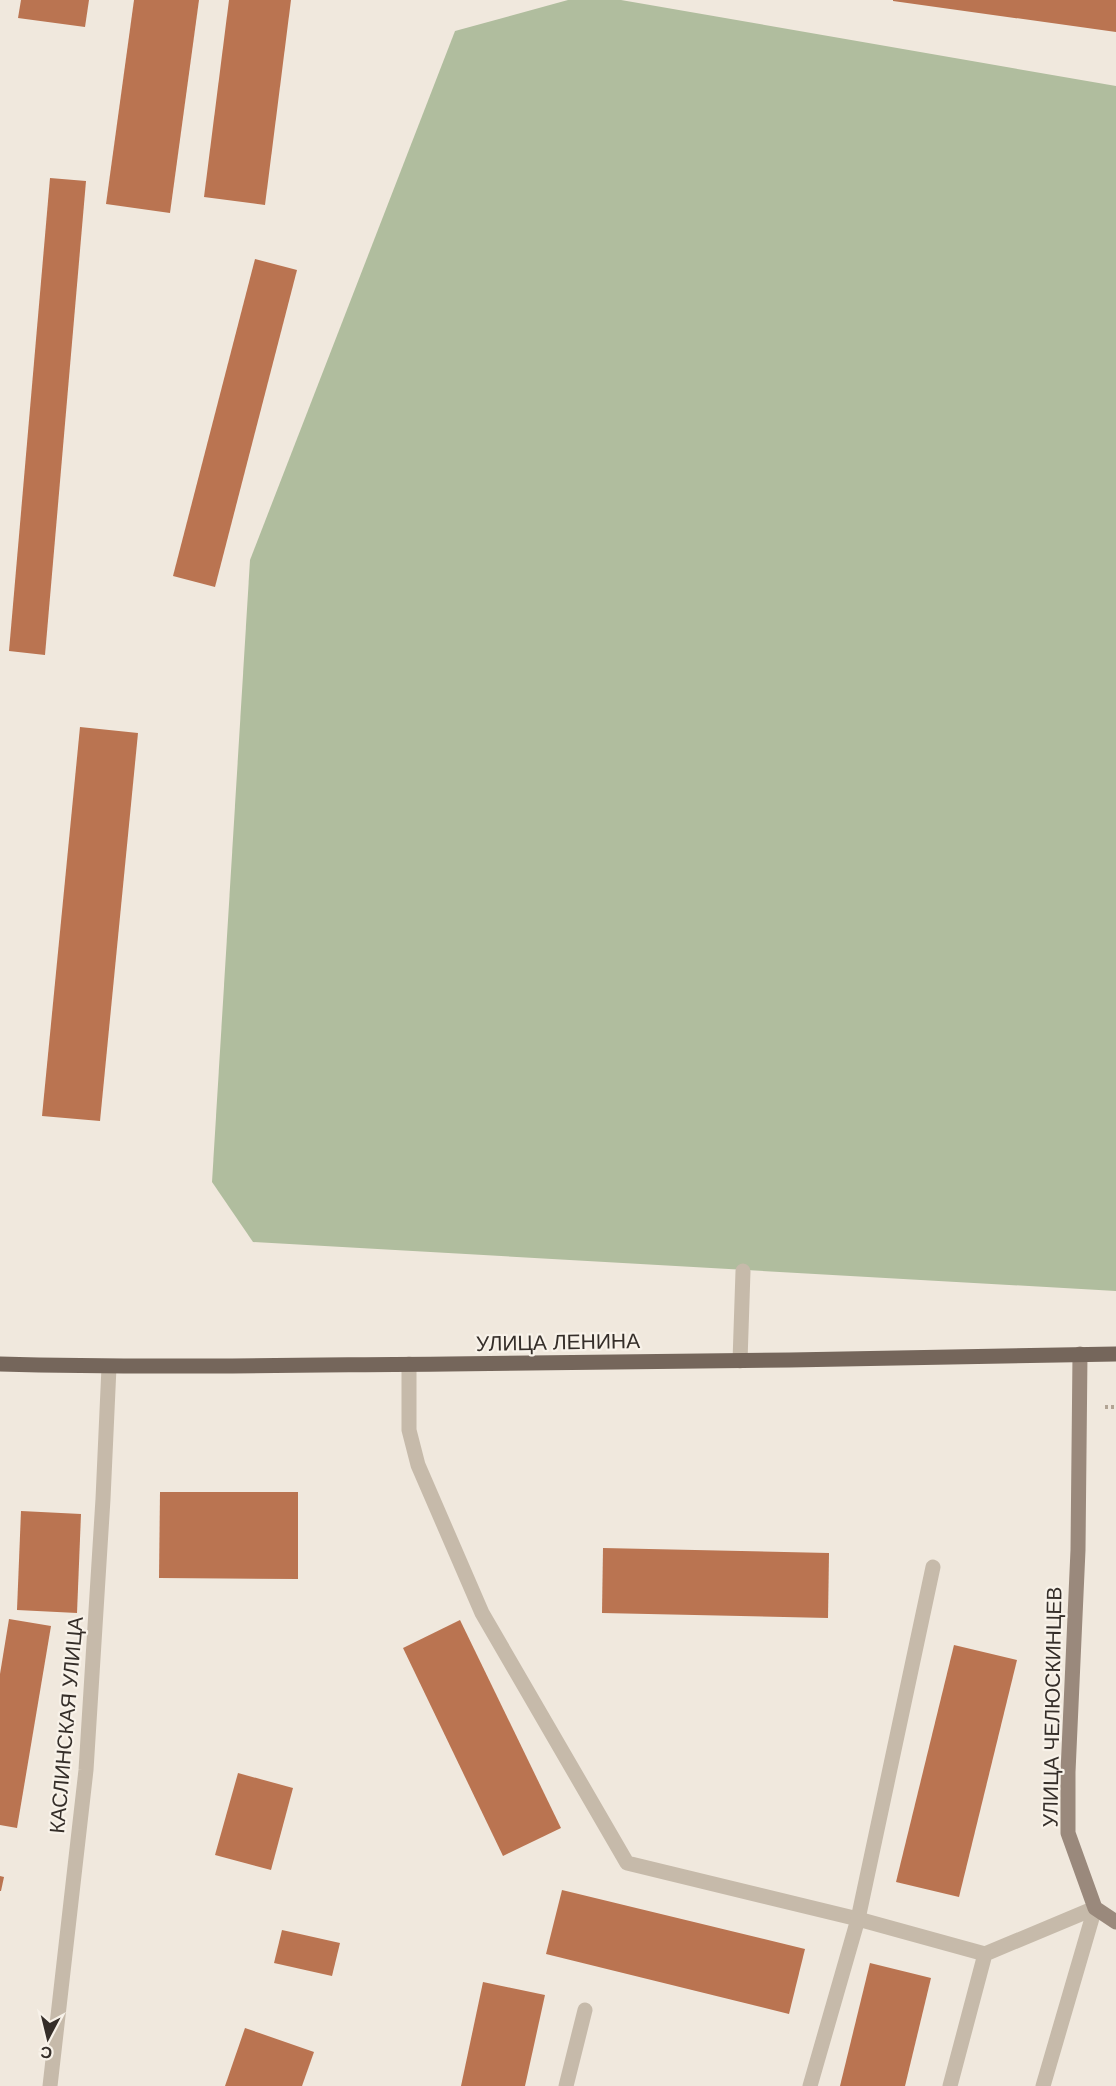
<svg xmlns="http://www.w3.org/2000/svg" width="1116" height="2086" viewBox="0 0 1116 2086" font-family="Helvetica,sans-serif">
<rect width="100%" height="100%" fill="#f0e8dd"/>
<polygon fill="#b0bd9e" points="568,0 621,0 1116,86 1116,1291 253,1242 212,1182 250,560 455,31"/>
<g fill="#ba7451">
<polygon points="21,0 89,0 85,27 18,18"/>
<polygon points="134,0 199,0 170,213 106,204"/>
<polygon points="229,0 291,0 265,205 204,197"/>
<polygon points="893,0 1116,0 1116,32 893,1"/>
<polygon points="50,178 86,181 45,655 9,651"/>
<polygon points="255,259 297,270 215,587 173,576"/>
<polygon points="80,727 138,733 100,1121 42,1116"/>
<polygon points="160,1492 298,1492 298,1579 159,1578"/>
<polygon points="21,1511 81,1514 77,1613 17,1610"/>
<polygon points="603,1548 829,1553 828,1618 602,1613"/>
<polygon points="9,1619 51,1626 17,1828 0,1825 0,1674"/>
<polygon points="460,1620 561,1828 503,1856 403,1648"/>
<polygon points="954,1645 1017,1660 959,1897 896,1882"/>
<polygon points="238,1773 293,1788 271,1870 215,1855"/>
<polygon points="0,1876 4,1877 1,1891 0,1891"/>
<polygon points="562,1890 805,1949 789,2014 546,1954"/>
<polygon points="282,1930 340,1943 332,1976 274,1963"/>
<polygon points="870,1963 931,1978 905,2086 840,2086"/>
<polygon points="483,1982 545,1995 525,2086 461,2086"/>
<polygon points="245,2028 314,2052 302,2086 225,2086"/>
</g>
<g fill="none" stroke-linecap="round" stroke-linejoin="round">
<polyline stroke="#b2a494" stroke-width="4" stroke-dasharray="3 3" stroke-linecap="butt" points="1105,1407 1116,1407"/>
<g stroke="#c6baaa" stroke-width="15">
<polyline points="740,1361 743,1271"/>
<polyline points="409,1364 409,1430 418,1465 482,1613 627,1863 858,1919 985,1954"/>
<polyline points="566,2086 585,2010"/>
<polyline points="810,2086 858,1919 933,1567"/>
<polyline points="1043,2086 1095,1908"/>
</g>
<g stroke="#c6baaa" stroke-width="15">
<polyline points="50,2086 86,1770 103,1499 109,1367"/>
<polyline points="950,2086 985,1954 1095,1908"/>
</g>
<polyline stroke="#9a897c" stroke-width="15" points="1080,1354 1078,1550 1068,1772 1068,1833 1095,1908 1116,1922"/>
<path stroke="#75665b" stroke-width="15" d="M 0,1364 C 150,1368 299,1365 449,1364 C 671,1362 894,1359 1116,1354"/>
</g>
<g text-anchor="middle" dominant-baseline="central" stroke-width="4.5" stroke-linejoin="round" paint-order="stroke">
<g font-size="21" fill="#352e29" stroke="#f8f2e9">
<text transform="translate(558 1342) rotate(-1)">УЛИЦА ЛЕНИНА</text>
<text transform="translate(1052 1707) rotate(-89)">УЛИЦА ЧЕЛЮСКИНЦЕВ</text>
<text transform="translate(66 1725) rotate(-85)">КАСЛИНСКАЯ УЛИЦА</text>
</g>
</g>
<g transform="translate(48 2038) rotate(187)" stroke="#f8f2e9" stroke-width="4.5" paint-order="stroke">
<path d="M0-4.5L10 22L0 15L-10 22Z" fill="#352e29"/>
<text y="-9" font-size="16" font-weight="bold" text-anchor="middle" fill="#352e29">С</text>
</g>
</svg>
